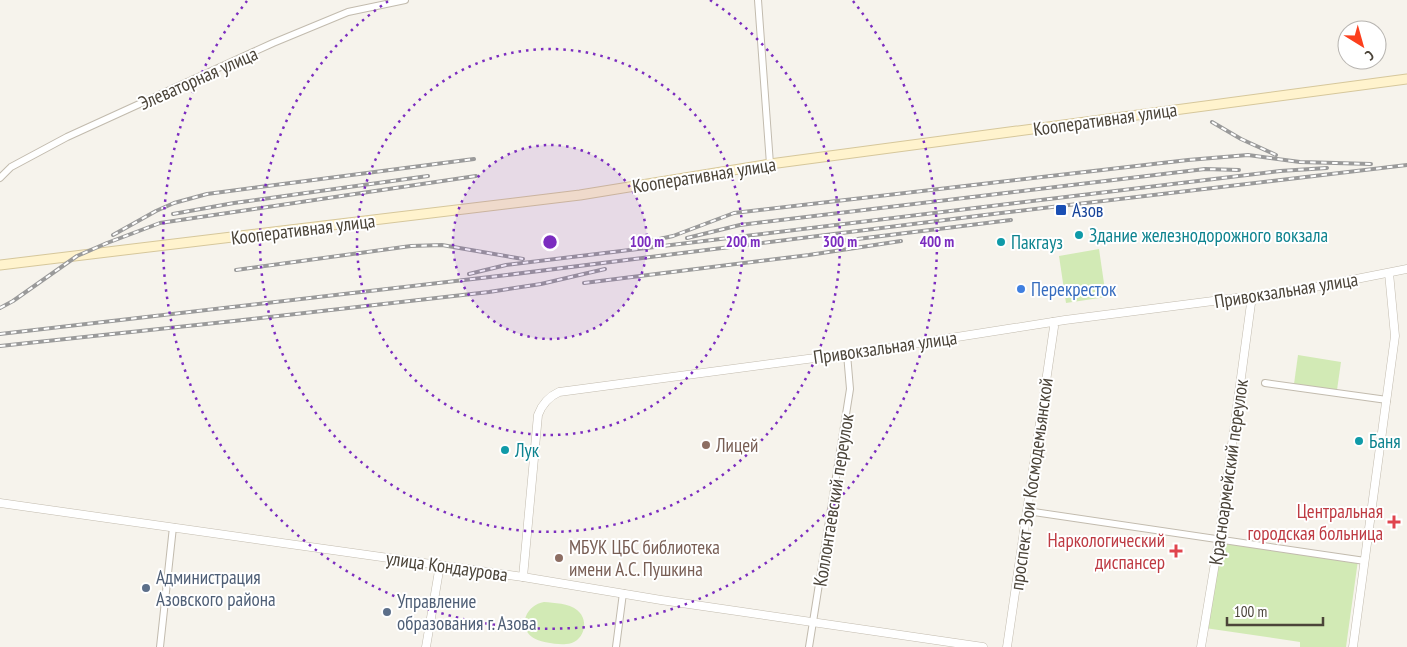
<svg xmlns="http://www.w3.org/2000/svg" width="1407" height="647" viewBox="0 0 1407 647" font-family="'PT Sans Narrow',sans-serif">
<rect width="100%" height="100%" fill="#f6f3ec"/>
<g fill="#d2eab5">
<polygon points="1099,249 1106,297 1066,303 1059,256"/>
<polygon points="1298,355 1341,362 1337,390 1294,384"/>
<polygon points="1219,540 1358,560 1346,647 1300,647 1300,642 1205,628"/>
<path d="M 544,602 C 554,603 569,603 577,610 C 591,621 583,644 566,644 C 558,645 538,642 532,637 C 517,625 527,605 544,602 Z"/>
</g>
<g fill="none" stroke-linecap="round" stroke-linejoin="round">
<defs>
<g id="minor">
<polyline points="758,0 770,164"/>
<polyline points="0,178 11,167 67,137 273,43 348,12 405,0"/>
<polyline points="1265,383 1387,400"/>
<polyline points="1027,511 1365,561"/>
<polyline points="160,647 173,527"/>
<polyline points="616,647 623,593"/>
<polyline points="809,647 850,389 847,354"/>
</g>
<g id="tertiary">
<polyline points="0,503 523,577 661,600 983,647"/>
<path d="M 523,577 L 538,415 C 542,404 548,397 559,392 L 868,351 L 1065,320 L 1252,296 L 1321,286 L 1407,269"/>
<polyline points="426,647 440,565"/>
<polyline points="1007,647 1054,327 1053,322"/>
<polyline points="1201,647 1220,533 1252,296"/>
<polyline points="1353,647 1395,336 1389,273"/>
</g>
<polyline id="secondary" points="0,265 580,195 770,164 1407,79"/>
</defs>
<use href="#minor" stroke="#c2bbae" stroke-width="8"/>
<use href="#tertiary" stroke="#c2bbae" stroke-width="9"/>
<use href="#secondary" stroke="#d6c79b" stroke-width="11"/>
<use href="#minor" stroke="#fff" stroke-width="6"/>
<use href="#tertiary" stroke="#fff" stroke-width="8"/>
<use href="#secondary" stroke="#fff3cd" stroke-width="9"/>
<defs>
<g id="rail">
<polyline points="1212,122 1241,139 1276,155"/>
<polyline points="173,214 234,203 428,176"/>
<polyline points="113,235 156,211 174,203 207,194 474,159"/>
<polyline points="687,238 740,225 1205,169 1239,170"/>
<polyline points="825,243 1011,220"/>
<polyline points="637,244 673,236 734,213 1188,160 1248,155 1300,162 1371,164"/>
<polyline points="236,270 411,246 442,245 523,259"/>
<polyline points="469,274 506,265 1280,171 1327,168"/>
<polyline points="584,283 809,255 901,241"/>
<polyline points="0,308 13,301 77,256 107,243 160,223 476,176"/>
<polyline points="0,334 507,275 993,214 1407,165"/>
<polyline points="0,346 234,321 489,292 541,284 605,269"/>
</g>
</defs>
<use href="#rail" stroke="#9a9a9a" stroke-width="4"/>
<use href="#rail" stroke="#fff" stroke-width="2" stroke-dasharray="5.5" stroke-linecap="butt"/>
</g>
<circle cx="550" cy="242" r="97" fill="#7b2cbf" fill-opacity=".12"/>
<g fill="none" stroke="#7b2cbf" stroke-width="2.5" stroke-dasharray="2.5 5">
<circle cx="550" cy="242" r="97"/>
<circle cx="550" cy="242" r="193"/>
<path d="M710 0A290 290 0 1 1 390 0"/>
<path d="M853 1A387 387 0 1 1 247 1"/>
</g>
<rect fill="#1a4fb4" stroke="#fff" stroke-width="2" x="1055" y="204" width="12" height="12" rx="2.5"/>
<g fill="#0f9aa8" stroke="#fff" stroke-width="2">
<circle cx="1079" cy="235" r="5"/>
<circle cx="1001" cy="242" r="5"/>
<circle cx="1359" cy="441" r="5"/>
<circle cx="505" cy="450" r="5"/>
</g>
<circle fill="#3f7fe0" stroke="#fff" stroke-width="2" cx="1021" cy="289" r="5"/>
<g fill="#8d6e63" stroke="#fff" stroke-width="2">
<circle cx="706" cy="445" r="5"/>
<circle cx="559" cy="558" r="5"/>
</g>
<g fill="#e0444e" stroke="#fff" stroke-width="2">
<path d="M1391.5 514.5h5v5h5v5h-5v5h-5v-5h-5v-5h5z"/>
<path d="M1173.5 543.5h5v5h5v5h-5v5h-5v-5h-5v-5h5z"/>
</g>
<g fill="#5c6f8a" stroke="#fff" stroke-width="2">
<circle cx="146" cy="588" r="5"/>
<circle cx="387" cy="612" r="5"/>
</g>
<g text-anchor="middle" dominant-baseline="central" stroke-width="4" stroke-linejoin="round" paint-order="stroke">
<g font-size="19" fill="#4b4439" stroke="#fff">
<text transform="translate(198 78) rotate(-24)">Элеваторная улица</text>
<text transform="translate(1105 119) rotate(-8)">Кооперативная улица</text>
<text transform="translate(704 175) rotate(-9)">Кооперативная улица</text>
<text transform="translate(303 229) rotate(-7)">Кооперативная улица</text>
<text transform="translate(1286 290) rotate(-9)">Привокзальная улица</text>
<text transform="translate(885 347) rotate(-8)">Привокзальная улица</text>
<text transform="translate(1228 472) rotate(-82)">Красноармейский переулок</text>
<text transform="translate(1031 484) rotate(-82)">проспект Зои Космодемьянской</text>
<text transform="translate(833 500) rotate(-81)">Коллонтаевский переулок</text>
<text transform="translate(447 566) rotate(8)">улица Кондаурова</text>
</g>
<g font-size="19" fill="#164399" stroke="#fff" text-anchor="start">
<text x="1072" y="210">Азов</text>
</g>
<g font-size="19" fill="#0d838f" stroke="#fff" text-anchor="start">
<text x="1089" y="235">Здание железнодорожного вокзала</text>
<text x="1011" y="242">Пакгауз</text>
<text x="1369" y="441">Баня</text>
<text x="515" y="450">Лук</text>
</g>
<g font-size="19" fill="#366cbe" stroke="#fff" text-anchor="start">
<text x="1031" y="289">Перекресток</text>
</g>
<g font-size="19" fill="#785e54" stroke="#fff" text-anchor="start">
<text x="716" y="445">Лицей</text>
<text x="569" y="547">МБУК ЦБС библиотека<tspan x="569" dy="22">имени А.С. Пушкина</tspan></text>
</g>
<g font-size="19" fill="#be3a42" stroke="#fff" text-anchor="end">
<text x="1383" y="511">Центральная<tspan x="1383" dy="22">городская больница</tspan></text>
<text x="1165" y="540">Наркологический<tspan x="1165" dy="22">диспансер</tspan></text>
</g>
<g font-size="19" fill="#4e5e75" stroke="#fff" text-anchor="start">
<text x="156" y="577">Администрация<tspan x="156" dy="22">Азовского района</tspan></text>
<text x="397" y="601">Управление<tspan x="397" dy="22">образования г. Азова</tspan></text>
</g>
</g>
<circle cx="550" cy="242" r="8" fill="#7b2cbf" stroke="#fff" stroke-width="2.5"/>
<g font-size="15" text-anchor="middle" font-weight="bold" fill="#7b2cbf" stroke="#fff" stroke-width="4" stroke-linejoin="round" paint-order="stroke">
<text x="647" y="247">100 m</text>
<text x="743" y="247">200 m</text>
<text x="840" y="247">300 m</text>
<text x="937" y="247">400 m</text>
</g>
<g transform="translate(1362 45) rotate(143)"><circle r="24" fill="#ffffff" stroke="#b7b4b0"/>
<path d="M0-4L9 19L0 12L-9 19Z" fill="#fc3f1d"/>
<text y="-8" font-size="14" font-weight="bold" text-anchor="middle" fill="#4b4439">С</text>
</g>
<path d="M1227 617v8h96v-8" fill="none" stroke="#4b4439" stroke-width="2.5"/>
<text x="1234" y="617" font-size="15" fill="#4b4439" stroke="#ffffff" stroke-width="4" paint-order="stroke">100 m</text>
</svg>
